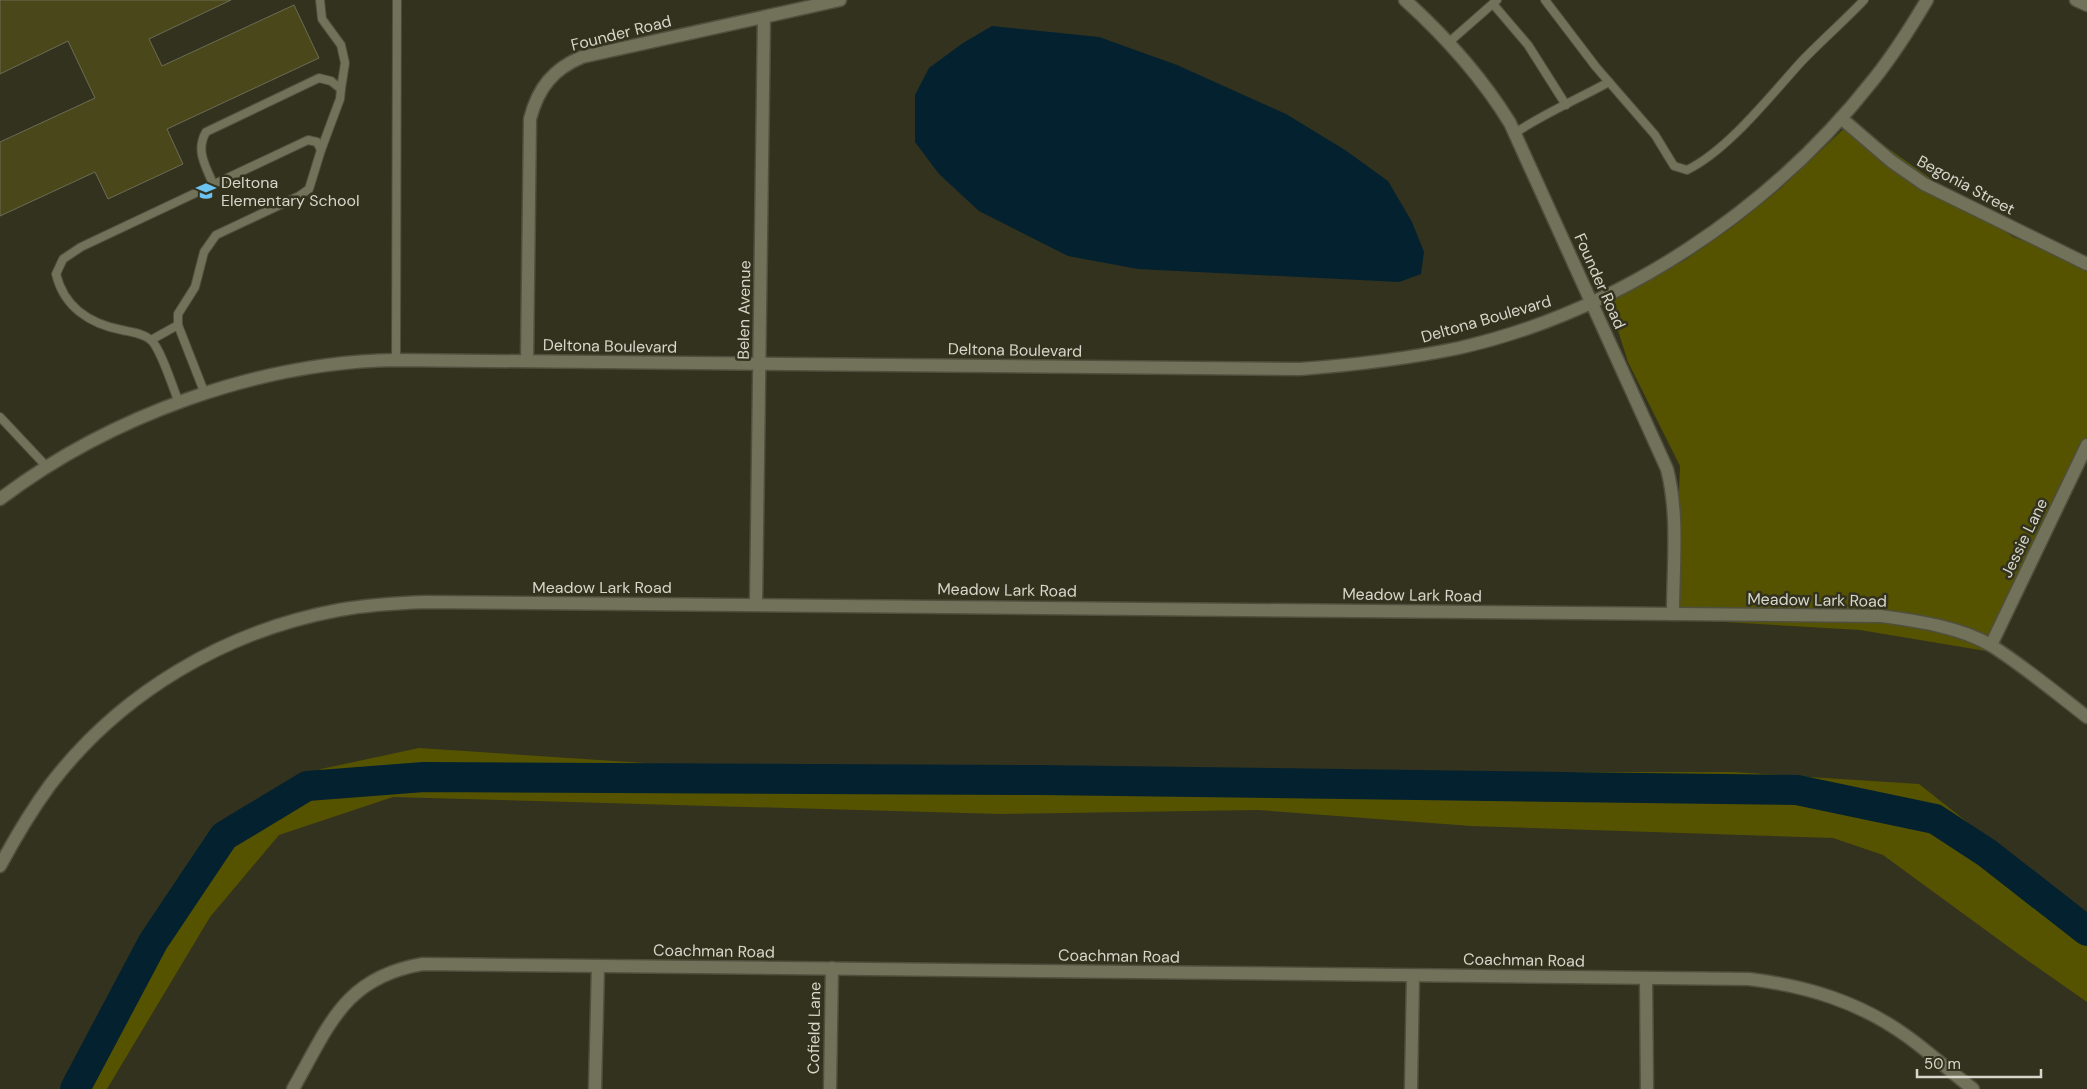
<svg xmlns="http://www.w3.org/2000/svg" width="2087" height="1089" viewBox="0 0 2087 1089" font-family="'DM Sans',sans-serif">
<rect width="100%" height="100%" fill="#33321e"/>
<g fill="#565300">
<polygon points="1851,122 2013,237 2087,263 2087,457 1992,652 1860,630 1674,619 1680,466 1628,362 1609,302 1687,259 1738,223 1780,189"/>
<polygon points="419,748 841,776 1437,772 1733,772 1919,784 1981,833 2087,924 2087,1002 2017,953 1883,855 1833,838 1471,826 1258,810 1000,814 393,797 279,835 210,917 107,1089 64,1089 145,950 234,813 321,769"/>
</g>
<polygon fill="#04212f" points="992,26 1099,37 1177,65 1286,114 1345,150 1388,181 1412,222 1424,252 1421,274 1399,282 1138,269 1068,256 979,211 939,174 915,142 915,95 929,68 963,43"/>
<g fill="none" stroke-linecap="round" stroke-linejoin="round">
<polyline stroke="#04212f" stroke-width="30" points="75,1089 153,942 224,836 307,786 424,777 1039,780 1797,790 1935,819 1987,853 2087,931"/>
</g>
<polygon fill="#4a481b" stroke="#6c6c55" points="0,0 231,0 149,39 162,66 294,5 319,58 167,129 183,164 108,199 95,172 0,216 0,142 95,98 68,41 0,74"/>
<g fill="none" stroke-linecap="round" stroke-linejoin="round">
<defs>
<g id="service">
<polyline points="320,0 322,19 341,45 345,63 341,89"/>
<path d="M 1545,0 L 1596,67 L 1655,135 L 1674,166 L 1687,170 C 1728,150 1770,96 1801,62 C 1821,41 1844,21 1864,0"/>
<polyline points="1493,4 1528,45 1566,105"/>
<polyline points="1448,43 1497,0"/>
<path d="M 1515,133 C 1545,113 1578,99 1609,82"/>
<path d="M 213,184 C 206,166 195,151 206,132 L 319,78 L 331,81 L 341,89 L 340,99 L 321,150"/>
<polyline points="151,340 178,325"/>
<polyline points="396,360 397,0"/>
<path d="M 179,403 C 173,388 161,349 151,340 C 143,333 131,332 122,330 C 90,324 64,307 56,274 L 63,259 L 81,247 L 308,140 L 317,142 L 321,150 L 309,189 L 299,196 L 216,235 L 204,252 L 195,287 L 178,314 L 178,325 L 205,394"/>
<polyline points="0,417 47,467"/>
</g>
<g id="minor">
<path d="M 1405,0 C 1446,37 1481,76 1510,123 L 1667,469 C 1679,515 1673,566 1673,614"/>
<polyline points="2076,0 2087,5"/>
<polyline points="1841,118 1891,161 1924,184 2087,264"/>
<path d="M 527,361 L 530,119 C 538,88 553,69 582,57 L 840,0"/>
<polyline points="756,604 764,17"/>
<polyline points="1991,645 2087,445"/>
<path d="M 0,866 C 15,838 31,811 50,785 C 120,693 225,631 339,610 C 367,605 396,603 425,602 L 1881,616 C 1917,621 1961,627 1992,646 C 2025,667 2056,693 2087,717"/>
<polyline points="1646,978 1647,1089"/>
<path d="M 293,1089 C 329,1026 344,977 423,964 L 1749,979 C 1807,986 1860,1002 1908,1037 C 1930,1053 1951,1072 1973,1089"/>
<polyline points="595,1089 598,966"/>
<polyline points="830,1089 832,968"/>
<polyline points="1411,1089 1413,976"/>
</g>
<path id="secondary" d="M 0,499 C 110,416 258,362 396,360 L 1300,369 C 1354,365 1406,359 1459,348 C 1621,311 1772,209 1874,79 C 1894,54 1911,27 1927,0"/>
</defs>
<use href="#service" stroke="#4f4f3d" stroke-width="10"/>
<use href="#minor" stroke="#4f4f3d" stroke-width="15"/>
<use href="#secondary" stroke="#4f4f3d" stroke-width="15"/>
<use href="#service" stroke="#72725b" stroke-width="8"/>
<use href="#minor" stroke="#72725b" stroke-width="12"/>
<use href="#secondary" stroke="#72725b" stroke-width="12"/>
</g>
<defs>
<symbol id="school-bare" viewBox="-9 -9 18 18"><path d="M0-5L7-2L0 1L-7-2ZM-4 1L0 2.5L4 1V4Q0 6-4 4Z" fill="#6bc3f2" stroke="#33321e" stroke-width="2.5" paint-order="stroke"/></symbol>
</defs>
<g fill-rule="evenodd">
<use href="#school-bare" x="192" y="177" width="28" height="28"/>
</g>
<g text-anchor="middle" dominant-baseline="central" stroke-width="5" stroke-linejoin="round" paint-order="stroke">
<g font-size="16" fill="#d6d6ca" stroke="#33321e">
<text transform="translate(621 33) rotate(-14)">Founder Road</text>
<text transform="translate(1966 185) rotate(28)">Begonia Street</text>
<text transform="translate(1600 281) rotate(66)">Founder Road</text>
<text transform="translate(744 310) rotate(-89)">Belen Avenue</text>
<text transform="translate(1486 319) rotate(-16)">Deltona Boulevard</text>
<text transform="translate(610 346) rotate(1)">Deltona Boulevard</text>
<text transform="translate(1015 350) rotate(1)">Deltona Boulevard</text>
<text transform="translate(2024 538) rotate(-64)">Jessie Lane</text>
<text x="602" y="587">Meadow Lark Road</text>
<text transform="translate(1007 590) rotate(1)">Meadow Lark Road</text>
<text transform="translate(1412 595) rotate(1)">Meadow Lark Road</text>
<text transform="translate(1817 600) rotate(1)">Meadow Lark Road</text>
<text transform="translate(714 951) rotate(1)">Coachman Road</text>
<text transform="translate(1119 956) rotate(1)">Coachman Road</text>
<text transform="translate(1524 960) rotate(1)">Coachman Road</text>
<text transform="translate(814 1028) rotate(-89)">Cofield Lane</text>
</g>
<g font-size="16" fill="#d6d6ca" stroke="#33321e" text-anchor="start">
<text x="221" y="182">Deltona<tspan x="221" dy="18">Elementary School</tspan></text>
</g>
</g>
<path d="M1917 1069v8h124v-8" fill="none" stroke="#d6d6ca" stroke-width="2.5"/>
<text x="1924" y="1069" font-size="15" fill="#d6d6ca" stroke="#33321e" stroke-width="4" paint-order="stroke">50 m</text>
</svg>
